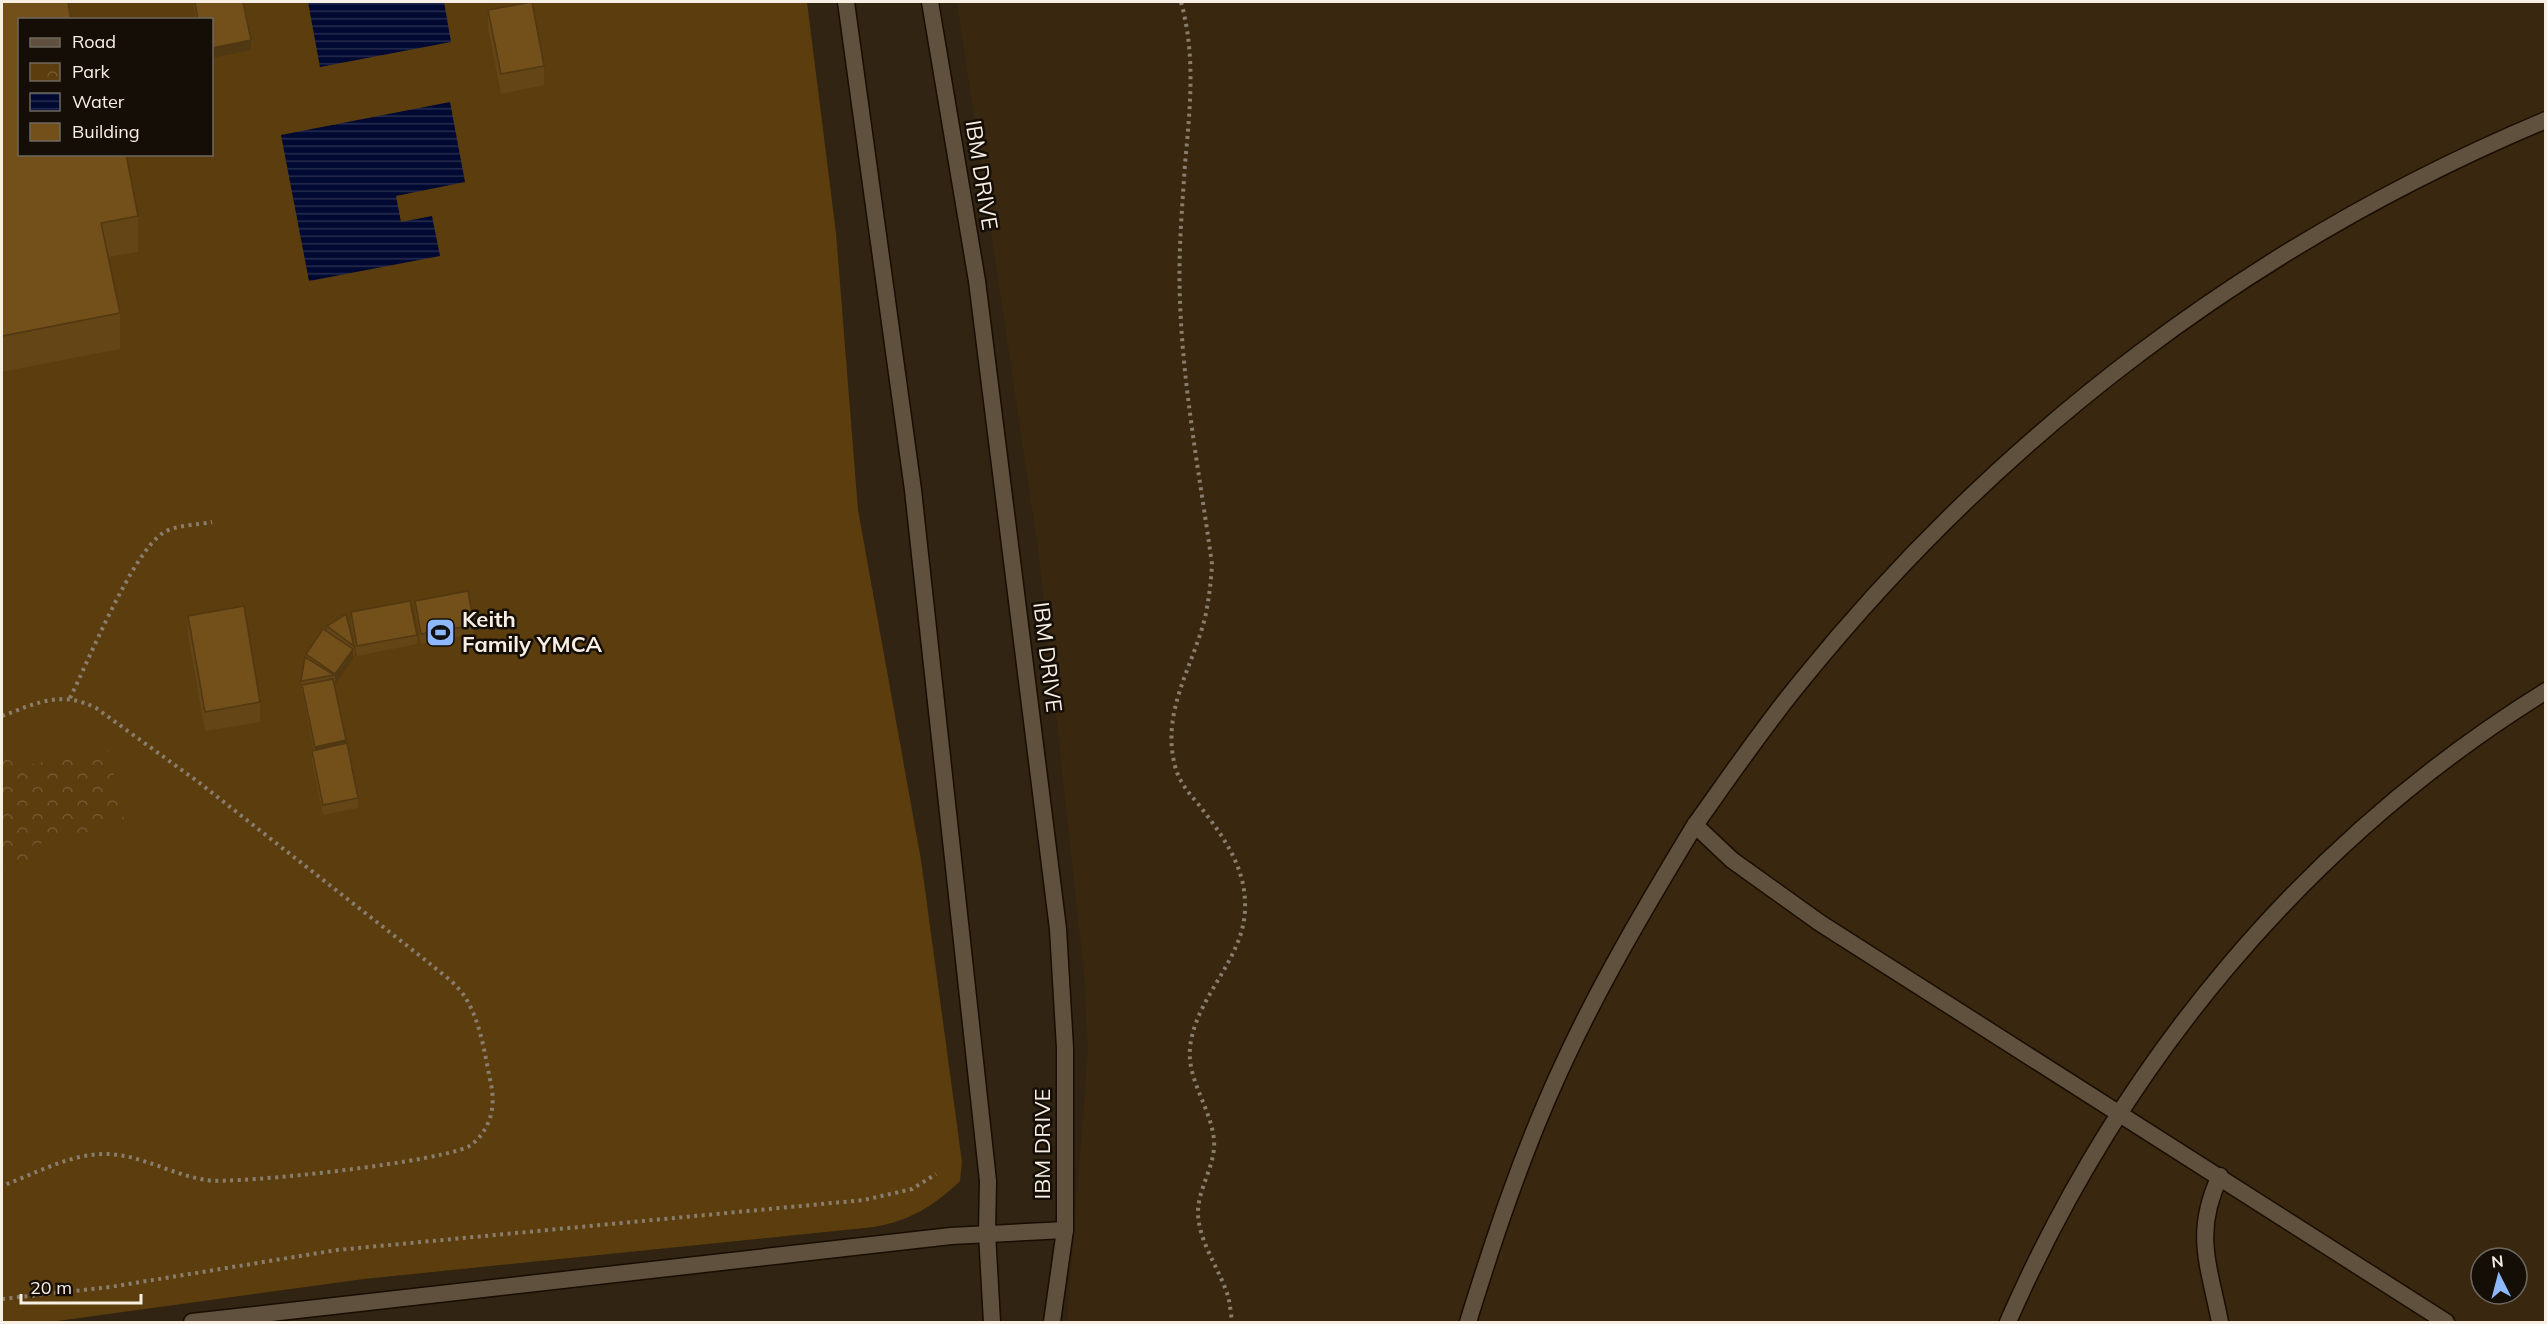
<svg xmlns="http://www.w3.org/2000/svg" width="2547" height="1324" viewBox="0 0 2547 1324" font-family="Mulish,sans-serif">
<defs>
<pattern id="park-crowns" width="20" height="18" patternUnits="userSpaceOnUse" patternTransform="scale(1.5)"><rect width="20" height="18" fill="#5b3d0e"/><path d="M2 6a3 3 0 1 1 6 0M12 15a3 3 0 1 1 6 0" fill="none" stroke="#735931"/></pattern>
<pattern id="water-rules" width="6" height="5" patternUnits="userSpaceOnUse" patternTransform="scale(1.5)"><rect width="6" height="5" fill="#000931"/><path d="M0 2.5h6" fill="none" stroke="#262d4f"/></pattern>
</defs>
<rect width="100%" height="100%" fill="#312412"/>
<path fill="#39280f" fill-rule="evenodd" d="M 957,2 L 2545,2 L 2545,1322 L 1067,1322 L 1088,1051 L 1084,975 L 1039,556 ZM 2481,1258 L 2517,1258 L 2517,1294 L 2481,1294 Z"/>
<path fill="#5b3d0e" fill-rule="evenodd" d="M 2,2 L 807,2 L 836,233 L 858,510 L 921,860 L 962,1162 L 960,1181 C 934,1206 909,1221 874,1227 L 364,1279 L 50,1322 L 2,1322 ZM 20,20 L 212,20 L 212,154 L 20,154 Z"/>
<polygon fill="url(#park-crowns)" points="107,747 125,823 33,845 36,861 2,869 2,758 13,755 17,768"/>
<g fill="url(#water-rules)">
<polygon points="308,2 444,2 451,42 320,67"/>
<polygon points="450,102 465,182 396,196 401,222 432,216 440,256 309,281 281,135"/>
</g>
<g fill="none" stroke-linecap="round" stroke-linejoin="round">
<defs>
<g id="service">
<path d="M 2220,1176 C 2193,1233 2209,1265 2220,1322"/>
<path d="M 1468,1322 C 1494,1238 1522,1154 1559,1073 C 1598,987 1646,906 1695,825"/>
<path d="M 2008,1322 C 2121,1063 2304,841 2546,691"/>
</g>
<path id="minor" d="M 2446,1322 L 1820,923 L 1732,860 L 1695,825 C 1730,776 1764,726 1802,680 C 2001,434 2254,242 2546,120"/>
<g id="tertiary">
<polyline points="846,2 913,490 988,1181 987,1233 992,1322"/>
<polyline points="930,2 977,281 1058,929 1065,1048 1065,1230 1052,1322"/>
<polyline points="192,1322 951,1236 1065,1230"/>
</g>
</defs>
<use href="#service" stroke="#190d00" stroke-width="19"/>
<use href="#minor" stroke="#190d00" stroke-width="19"/>
<use href="#tertiary" stroke="#190d00" stroke-width="19"/>
<g stroke="#897d6e" stroke-width="4" stroke-dasharray="3 4.5" stroke-linecap="butt">
<path d="M 1181,2 C 1196,56 1190,109 1185,164 C 1182,210 1178,255 1180,301 C 1183,389 1200,477 1212,564 C 1211,582 1209,599 1205,618 C 1192,668 1161,712 1175,766 C 1179,782 1189,793 1199,805 C 1223,836 1247,868 1245,910 C 1243,961 1195,997 1190,1048 C 1187,1080 1211,1108 1214,1140 C 1216,1166 1197,1189 1198,1215 C 1200,1244 1219,1268 1228,1296 C 1230,1304 1231,1314 1232,1322"/>
<path d="M 70,698 C 88,662 132,553 163,533 C 175,525 197,525 212,522"/>
<path d="M 2,716 C 37,703 61,690 96,708 L 197,781 L 429,963 C 441,973 457,984 465,997 C 481,1022 485,1056 491,1084 C 496,1108 490,1130 471,1145 C 450,1161 237,1185 206,1180 C 172,1175 140,1154 105,1154 C 70,1154 34,1174 2,1186"/>
<polyline points="2,1299 110,1287 337,1250 864,1200 912,1189 936,1174"/>
</g>
<use href="#service" stroke="#60513e" stroke-width="16"/>
<use href="#minor" stroke="#60513e" stroke-width="16"/>
<use href="#tertiary" stroke="#60513e" stroke-width="16"/>
</g>
<g fill="#634516">
<polygon points="2,2 20,20 138,216 138,252 108,257 120,313 120,349 2,372"/>
<polygon points="193,2 243,2 251,50 212,58 212,20 196,20"/>
<polygon points="488,10 544,66 544,85 501,94 488,29"/>
<polygon points="415,601 474,625 474,634 421,644 415,611"/>
<polygon points="351,612 417,635 417,644 357,656 351,622"/>
<polygon points="188,616 260,702 260,722 205,731 188,635"/>
<polygon points="327,626 354,646 354,656 353,655 353,659 335,684 334,683 346,744 358,798 358,808 323,815 312,761 312,751 314,751 302,691 301,691 301,681 306,654 327,631"/>
</g>
<g fill="#503812">
<polygon points="251,40 251,50 212,58 212,48"/>
<polygon points="353,649 353,659 335,684 335,674"/>
<polygon points="346,740 346,750 315,756 315,747"/>
</g>
<g fill="#73501a" stroke="#503812" stroke-width="1.5">
<polygon points="2,2 68,2 71,20 20,20 20,154 126,154 138,216 101,223 120,313 2,336"/>
<polygon points="195,2 243,2 251,40 212,48 212,20 198,20"/>
<polygon points="532,2 544,66 501,74 488,10"/>
<polygon points="468,591 474,625 421,634 415,601"/>
<polygon points="410,601 417,635 357,646 351,612"/>
<polygon points="244,606 260,702 205,712 188,616"/>
<polygon points="346,614 354,646 327,626"/>
<polygon points="323,629 353,649 335,674 306,654"/>
<polygon points="305,657 334,675 301,681"/>
<polygon points="333,679 346,740 315,747 302,685"/>
<polygon points="347,743 358,798 323,805 312,751"/>
</g>
<defs>
<symbol id="stadium-square" viewBox="-11 -11 22 22"><rect x="-9" y="-9" width="18" height="18" rx="4" fill="#8db9fc" stroke="#140e07"/><path d="M0-5a6.5 5 0 1 0 0 10a6.5 5 0 1 0 0-10ZM-3.5-1.8h7v3.6h-7Z" fill="#111"/></symbol>
</defs>
<g fill-rule="evenodd">
<use href="#stadium-square" x="424" y="616" width="33" height="33"/>
</g>
<g text-anchor="middle" dominant-baseline="central" stroke-width="5" stroke-linejoin="round" paint-order="stroke">
<g font-size="22" fill="#f8efe4" stroke="#140e07">
<text transform="translate(982 175) rotate(81)">IBM DRIVE</text>
<text transform="translate(1048 657) rotate(83)">IBM DRIVE</text>
<text transform="translate(1042 1144) rotate(-90)">IBM DRIVE</text>
</g>
<g font-size="22" font-weight="bold" fill="#f8efe4" stroke="#140e07" text-anchor="start">
<text x="462" y="619">Keith<tspan x="462" dy="25">Family YMCA</tspan></text>
</g>
</g>
<rect width="2547" height="1324" fill="none" stroke="#f8efe4" stroke-width="6"/>
<rect x="18" y="18" width="195" height="138" fill="#140e07" stroke="#6f685f" stroke-width="1.5"/>
<rect x="30" y="38" width="30" height="9" fill="#60513e" stroke="#6f685f" stroke-width="1.5"/>
<text x="72" y="48" font-size="18" fill="#f8efe4">Road</text>
<rect x="30" y="63" width="30" height="18" fill="url(#park-crowns)" stroke="#6f685f" stroke-width="1.5"/>
<text x="72" y="78" font-size="18" fill="#f8efe4">Park</text>
<rect x="30" y="93" width="30" height="18" fill="url(#water-rules)" stroke="#6f685f" stroke-width="1.5"/>
<text x="72" y="108" font-size="18" fill="#f8efe4">Water</text>
<rect x="30" y="123" width="30" height="18" fill="#73501a" stroke="#6f685f" stroke-width="1.5"/>
<text x="72" y="138" font-size="18" fill="#f8efe4">Building</text>
<g transform="translate(2499 1276) rotate(354)"><circle r="28" fill="#140e07" stroke="#6f685f" stroke-width="1.5"/>
<path d="M0-4.5L10 22L0 15L-10 22Z" fill="#8db9fc"/>
<text y="-9" font-size="16" font-weight="bold" text-anchor="middle" fill="#f8efe4">N</text>
</g>
<path d="M21 1294v9h120v-9" fill="none" stroke="#f8efe4" stroke-width="3"/>
<text x="30" y="1294" font-size="18" fill="#f8efe4" stroke="#140e07" stroke-width="4.5" paint-order="stroke">20 m</text>
</svg>
